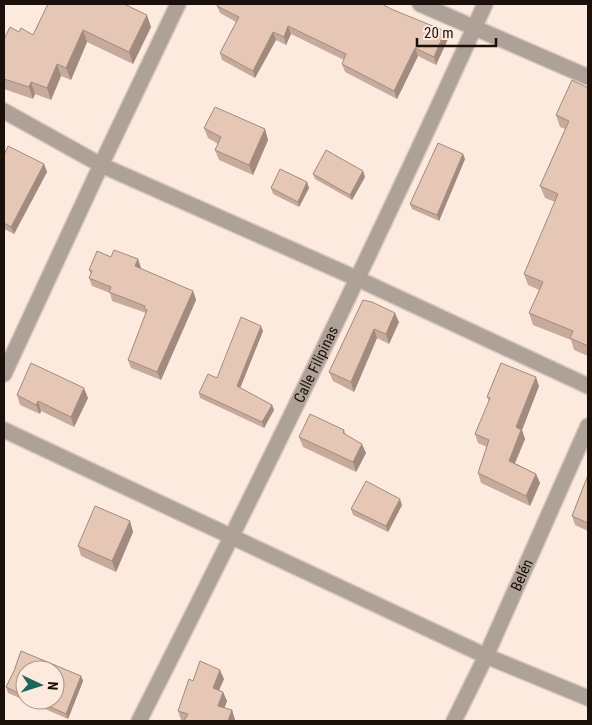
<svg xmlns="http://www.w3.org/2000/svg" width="592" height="725" viewBox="0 0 592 725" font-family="'Roboto Condensed',sans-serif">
<rect width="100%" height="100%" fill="#fdeadf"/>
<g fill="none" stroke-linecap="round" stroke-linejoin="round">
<defs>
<g id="minor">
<polyline points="420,4 588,77"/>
<polyline points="4,111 101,165 358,279 588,386"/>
<polyline points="4,374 101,165 178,4"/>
<polyline points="4,430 486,656 588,698"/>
<path id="s1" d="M 139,721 C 259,484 376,246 485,4"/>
<path id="s2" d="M 454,721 L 486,656 L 588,426"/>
</g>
</defs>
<use href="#minor" stroke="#d9c7bd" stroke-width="18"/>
<use href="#minor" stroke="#aea197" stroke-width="15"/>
</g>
<g fill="#c6aa9b" fill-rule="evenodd">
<polygon points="48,4 151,27 133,64 87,42 71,80 61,76 51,100 35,94 33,99 4,89 4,39 19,32 33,35"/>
<polygon points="217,6 448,39 436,65 418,56 397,99 345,72 342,64 344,60 291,34 286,45 276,40 255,78 222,60 220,53 236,22 220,13"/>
<polygon points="588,88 588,356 574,350 571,340 533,325 529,313 539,290 528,285 524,274 555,202 545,198 540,186 565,129 560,127 556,115"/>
<polygon points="204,128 265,129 268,140 253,175 219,160 215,150 218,144 208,138"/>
<polygon points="463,154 465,159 439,221 412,209 410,204"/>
<polygon points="4,155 44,164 47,172 14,234 4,229"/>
<polygon points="363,171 365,177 352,200 315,179 313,174"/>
<polygon points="307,182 309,188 299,207 273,194 271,188"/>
<polygon points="111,257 138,259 141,269 193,291 196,300 161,380 131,368 128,360 146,313 112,301 110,293 92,286 89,278 91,274 89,270"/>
<polygon points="363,300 399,322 389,344 377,338 354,392 333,381 329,372"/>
<polygon points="263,331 240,388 272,405 274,410 264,428 200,398 199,393 217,378"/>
<polygon points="539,386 522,430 525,439 515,463 536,474 540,483 530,506 481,483 478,473 487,447 478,443 475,434 489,401 487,397"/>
<polygon points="17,395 88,398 74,427 41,411 40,414 20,405"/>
<polygon points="344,430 346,435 366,453 356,472 303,447 299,437"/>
<polygon points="588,475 588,531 575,525 572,516"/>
<polygon points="402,505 388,532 353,515 351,509"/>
<polygon points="130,521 133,532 116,572 81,556 78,546"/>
<path d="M 21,651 L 81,676 L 83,681 L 68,719 L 8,693 L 6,687 L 14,671 ZM 25,670 L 55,670 L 55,700 L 25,700 Z"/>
<polygon points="224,679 219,690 223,692 227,701 224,708 232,710 235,720 235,721 184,721 181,720 178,711 193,681"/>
</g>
<g fill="#a18b7e">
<polygon points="147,15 151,27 133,64 129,52"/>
<polygon points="288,26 291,34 286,45 284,37"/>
<polygon points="83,30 87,42 71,80 66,68"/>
<polygon points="445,31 448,39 436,65 434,57"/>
<polygon points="273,32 276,40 255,78 253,71"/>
<polygon points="415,48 418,56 397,99 394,91"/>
<polygon points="57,64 61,76 51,100 47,88"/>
<polygon points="31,82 35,94 33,99 29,87"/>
<polygon points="265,129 268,140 253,175 249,165"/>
<polygon points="463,154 465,159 439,221 437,215"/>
<polygon points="44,164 47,172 14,234 11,227"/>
<polygon points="363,171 365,177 352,200 350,195"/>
<polygon points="307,182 309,188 299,207 298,202"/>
<polygon points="138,259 141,268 138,275 135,266"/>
<polygon points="193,291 196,300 161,380 157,372"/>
<polygon points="395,313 399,322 389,344 386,334"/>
<polygon points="261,326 263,331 239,391 237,386"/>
<polygon points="374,329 377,338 354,392 351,382"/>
<polygon points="536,377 539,386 522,430 525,439 512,470 509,461 516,427"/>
<polygon points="84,388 88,398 74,427 71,417"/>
<polygon points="38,401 41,411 40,414 36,405"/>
<polygon points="272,405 274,410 264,428 262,422"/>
<polygon points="362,444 366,453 356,472 353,462"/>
<polygon points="536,474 540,483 530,506 526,496"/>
<polygon points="400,499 402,505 388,532 386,526"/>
<polygon points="130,521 133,532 116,572 112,561"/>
<polygon points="220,670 224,679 216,697 213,688"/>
<polygon points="81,676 83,681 68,719 66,714"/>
<polygon points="223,692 227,701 222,715 218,706"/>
<polygon points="232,710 235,720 235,721 228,721"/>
</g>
<g fill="#e6c6b4" stroke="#a18b7e">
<polygon points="48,4 124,4 147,15 129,52 83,30 66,68 57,64 47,88 31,82 29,87 4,79 4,39 10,27 19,32 21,28 33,35"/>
<polygon points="218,4 382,4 391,9 445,31 434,57 415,48 394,91 342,64 346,54 288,26 284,37 273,32 253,71 220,53 239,17 217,6"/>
<polygon points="572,80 588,88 588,346 570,338 573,331 529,313 543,282 524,274 558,194 540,186 569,121 556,115"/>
<polygon points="215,107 265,129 249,165 215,150 221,137 204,128"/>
<polygon points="438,143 463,154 437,215 410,204"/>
<polygon points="8,146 44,164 11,227 4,223 4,155"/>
<polygon points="326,150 363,171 350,195 313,174"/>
<polygon points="280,169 307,182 298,202 271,188"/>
<polygon points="114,250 138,259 135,266 193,291 157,372 128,360 147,310 144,308 145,306 109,292 111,287 89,278 92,271 89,270 97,251 111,257"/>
<polygon points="363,300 372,302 395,313 386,334 374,329 351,382 329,372"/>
<polygon points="241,317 261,326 237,386 272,405 262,422 199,393 208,374 217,378"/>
<polygon points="31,363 84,388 71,417 38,401 36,405 17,395"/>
<polygon points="501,363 536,377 516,427 521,430 509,461 536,474 526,496 478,473 489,440 475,434 490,398 487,397"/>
<polygon points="310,414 344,430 343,433 362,444 353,462 299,437"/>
<polygon points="588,475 588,523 572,516"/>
<polygon points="366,481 400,499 386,526 351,509"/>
<polygon points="95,506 130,521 112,561 78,546"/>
<polygon points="21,651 81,676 66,714 35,700 55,700 55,670 25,670 25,696 6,687 14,671"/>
<polygon points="200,661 220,670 213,688 223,692 218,706 232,710 228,721 184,721 188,714 178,711 189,679 193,681"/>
</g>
<g text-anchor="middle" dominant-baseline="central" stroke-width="5" stroke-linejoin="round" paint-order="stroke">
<g font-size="15" fill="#1b110a" stroke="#fdeadf">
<text stroke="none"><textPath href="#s1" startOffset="398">Calle Filipinas</textPath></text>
<text stroke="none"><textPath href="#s2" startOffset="161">Belén</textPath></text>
</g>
</g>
<rect width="592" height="725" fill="none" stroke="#1b110a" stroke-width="10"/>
<g transform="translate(40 685) rotate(94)"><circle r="24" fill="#fdeadf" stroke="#a3938a"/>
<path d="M0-4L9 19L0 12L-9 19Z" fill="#1d665c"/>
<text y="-8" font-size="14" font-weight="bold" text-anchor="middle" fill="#1b110a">N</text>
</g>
<path d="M417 38v8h79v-8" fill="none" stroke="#1b110a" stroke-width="2.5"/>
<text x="424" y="38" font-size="15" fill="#1b110a" stroke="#fdeadf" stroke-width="4" paint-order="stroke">20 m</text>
</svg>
